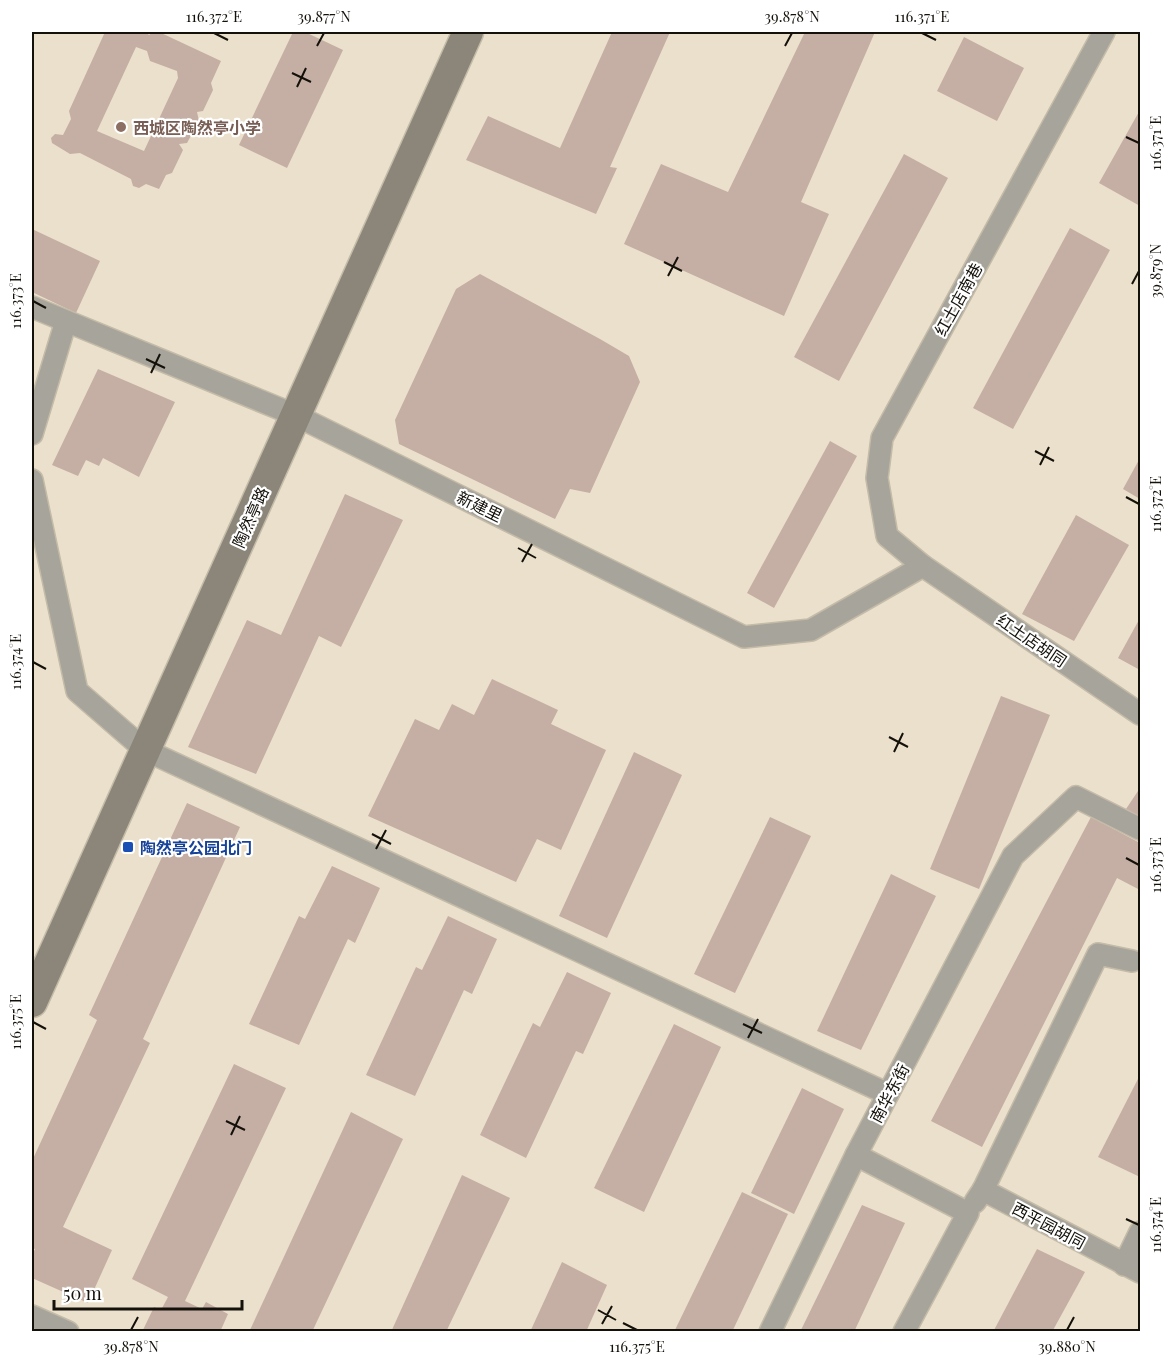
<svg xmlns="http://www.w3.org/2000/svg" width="1172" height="1363" viewBox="0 0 1172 1363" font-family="'Playfair Display','Noto Sans SC',serif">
<rect width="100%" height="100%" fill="#ebe0cb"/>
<g fill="#c5afa4" fill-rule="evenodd">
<path d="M 105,32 L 146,32 L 149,35 L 153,32 L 159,32 L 221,61 L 211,83 L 213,90 L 203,111 L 197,112 L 199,121 L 187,143 L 179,144 L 183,150 L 172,173 L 166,175 L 159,189 L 146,184 L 139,188 L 133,186 L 131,179 L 80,153 L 70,154 L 52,143 L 51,138 L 55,134 L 63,135 L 71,119 L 69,111 ZM 136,47 L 147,51 L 150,61 L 177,71 L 178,78 L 144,151 L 97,131 Z"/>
<polygon points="293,32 305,32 343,50 287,168 239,145"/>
<polygon points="612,32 670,32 610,167 617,168 596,214 466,160 488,116 560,148"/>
<polygon points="805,32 875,32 801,202 829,214 784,316 624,244 661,164 728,192"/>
<polygon points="964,37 1024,68 997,121 937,91"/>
<polygon points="1140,110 1140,206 1099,183"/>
<polygon points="904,154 948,178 839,381 794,357"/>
<polygon points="1070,228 1110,250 1013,429 973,408"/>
<polygon points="32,229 100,261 76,313 32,292"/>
<polygon points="480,274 600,339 629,356 640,382 590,493 570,489 555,519 399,444 395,420 456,289"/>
<polygon points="98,369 175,402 139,477 103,458 99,466 86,460 78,476 52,465"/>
<polygon points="830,441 857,456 774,608 747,593"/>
<polygon points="1140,458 1140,499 1123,489"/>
<polygon points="345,494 403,520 341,647 319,636 256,774 188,747 247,620 281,635"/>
<polygon points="1076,515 1129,545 1074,641 1022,614"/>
<polygon points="1140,618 1140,670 1118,658"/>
<polygon points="492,679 558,710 551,724 606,750 561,850 537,839 516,882 368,816 415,719 439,730 452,704 474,715"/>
<polygon points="1001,696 1050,715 979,889 930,869"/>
<polygon points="634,752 682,775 607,938 559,916"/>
<polygon points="1140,788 1140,820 1124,812"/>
<polygon points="187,803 240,827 143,1039 150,1043 63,1227 112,1250 88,1303 32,1278 32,1255 35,1249 32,1248 32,1161 97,1020 89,1015"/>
<polygon points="770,817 811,836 735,993 694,974"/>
<polygon points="1091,817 1140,843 1140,890 1117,878 982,1147 931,1121"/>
<polygon points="332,866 380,888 355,943 348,939 299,1045 249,1024 299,916 305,919"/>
<polygon points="891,874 936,896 861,1050 817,1031"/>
<polygon points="448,916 497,939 472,994 464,990 415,1096 366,1075 416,967 422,970"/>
<polygon points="567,972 611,993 583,1054 576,1051 526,1158 480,1135 533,1023 540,1027"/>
<polygon points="674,1024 721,1047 644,1212 594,1188"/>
<polygon points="234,1064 286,1088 185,1301 202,1309 206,1302 228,1314 220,1332 142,1332 154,1307 161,1310 168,1297 132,1279"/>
<polygon points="1140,1075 1140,1177 1098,1157"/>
<polygon points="802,1088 844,1109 794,1214 751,1193"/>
<polygon points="351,1112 403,1139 312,1332 253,1332 250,1330"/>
<polygon points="462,1175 510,1198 446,1332 391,1332"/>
<polygon points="742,1192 788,1214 732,1332 674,1332"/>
<polygon points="862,1205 905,1223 854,1332 800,1332"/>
<polygon points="1037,1249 1085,1272 1052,1332 993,1332"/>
<polygon points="562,1262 607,1285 586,1332 530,1332"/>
</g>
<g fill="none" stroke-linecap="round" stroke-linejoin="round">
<defs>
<g id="street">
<polyline points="1104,32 882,438 877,478 887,536 923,566 1140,714"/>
<polyline points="32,307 295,415 744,637 811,630 923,566"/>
<polyline points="32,434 66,321"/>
<polyline points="32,480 77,691 145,750 888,1094"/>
<polyline points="856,1155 968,1213 904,1332"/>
<polyline points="983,1190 1098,954 1132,961"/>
<polyline points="975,1202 983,1190 1140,1272"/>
<polyline points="1124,1265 1140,1232"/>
<polyline points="32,1316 68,1332"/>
<polyline points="770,1332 856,1155 1013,856 1076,797 1140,829"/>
</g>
<polyline id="secondary" points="32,1002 468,32"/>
</defs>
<use href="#street" stroke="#c4bba8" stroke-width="24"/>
<use href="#secondary" stroke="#c4bba8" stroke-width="33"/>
<use href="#street" stroke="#a7a49b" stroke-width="21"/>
<use href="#secondary" stroke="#8b8679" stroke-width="30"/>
</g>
<path fill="none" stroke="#14110a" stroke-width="2" d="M 214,33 L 228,40M 922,33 L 936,40M 317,46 L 324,33M 785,46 L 792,33M 292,73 L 311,82M 297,87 L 306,68M 1126,137 L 1139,143M 664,262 L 682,271M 668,276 L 678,257M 1132,284 L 1139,271M 33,301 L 46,308M 146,359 L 165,368M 151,373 L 160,354M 1035,451 L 1054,461M 1040,465 L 1049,447M 1126,497 L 1139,504M 518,548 L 536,558M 522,562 L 532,544M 33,662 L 46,669M 889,737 L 908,747M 894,752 L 903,733M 372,834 L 391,844M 376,849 L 386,830M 1126,858 L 1139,865M 33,1022 L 46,1029M 743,1024 L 762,1033M 748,1038 L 758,1019M 226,1121 L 245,1130M 231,1135 L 240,1116M 1126,1219 L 1139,1225M 598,1310 L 616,1320M 623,1323 L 637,1330M 602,1324 L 612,1306M 131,1330 L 138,1317M 1067,1330 L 1074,1317"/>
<circle fill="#8d6e63" stroke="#fff" stroke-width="2" cx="121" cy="127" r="6"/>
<rect fill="#1a4fb4" stroke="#fff" stroke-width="2" x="122" y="841" width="12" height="12" rx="3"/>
<g text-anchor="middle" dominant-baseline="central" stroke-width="4.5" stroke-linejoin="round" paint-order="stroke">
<g font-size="16" font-weight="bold" fill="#785e54" stroke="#fff" text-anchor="start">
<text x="133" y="127">西城区陶然亭小学</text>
</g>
<g font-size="16" fill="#14110a" stroke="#fff">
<text transform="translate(958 299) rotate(-61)">红土店南巷</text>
<text transform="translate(480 506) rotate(26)">新建里</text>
<text transform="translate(250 517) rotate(-66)">陶然亭路</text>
<text transform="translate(1032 640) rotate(34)">红土店胡同</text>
<text transform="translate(889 1093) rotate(-62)">南华东街</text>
<text transform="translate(1049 1225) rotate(28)">西平园胡同</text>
</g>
<g font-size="16" font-weight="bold" fill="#164399" stroke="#fff" text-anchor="start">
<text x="140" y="847">陶然亭公园北门</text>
</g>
</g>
<rect width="1172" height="1363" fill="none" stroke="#ffffff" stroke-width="66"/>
<path d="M54 1300v9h188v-9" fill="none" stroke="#14110a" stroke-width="3"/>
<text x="63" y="1300" font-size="18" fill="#14110a" stroke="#ffffff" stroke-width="4.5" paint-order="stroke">50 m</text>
<rect x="33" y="33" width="1106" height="1297" fill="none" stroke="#14110a" stroke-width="2"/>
<g font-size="15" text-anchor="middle" fill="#14110a">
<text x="214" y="22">116.372°E</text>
<text x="324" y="22">39.877°N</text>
<text x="792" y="22">39.878°N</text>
<text x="922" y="22">116.371°E</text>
<text transform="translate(1156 143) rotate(-90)" y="5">116.371°E</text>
<text transform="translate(1156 271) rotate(-90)" y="5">39.879°N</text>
<text transform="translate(16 301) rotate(-90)" y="5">116.373°E</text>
<text transform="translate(1156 504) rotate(-90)" y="5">116.372°E</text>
<text transform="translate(16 662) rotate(-90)" y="5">116.374°E</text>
<text transform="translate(1156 865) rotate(-90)" y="5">116.373°E</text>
<text transform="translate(16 1022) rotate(-90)" y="5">116.375°E</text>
<text transform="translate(1156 1225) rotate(-90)" y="5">116.374°E</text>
<text x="131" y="1352">39.878°N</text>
<text x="637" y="1352">116.375°E</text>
<text x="1067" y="1352">39.880°N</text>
</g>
</svg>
